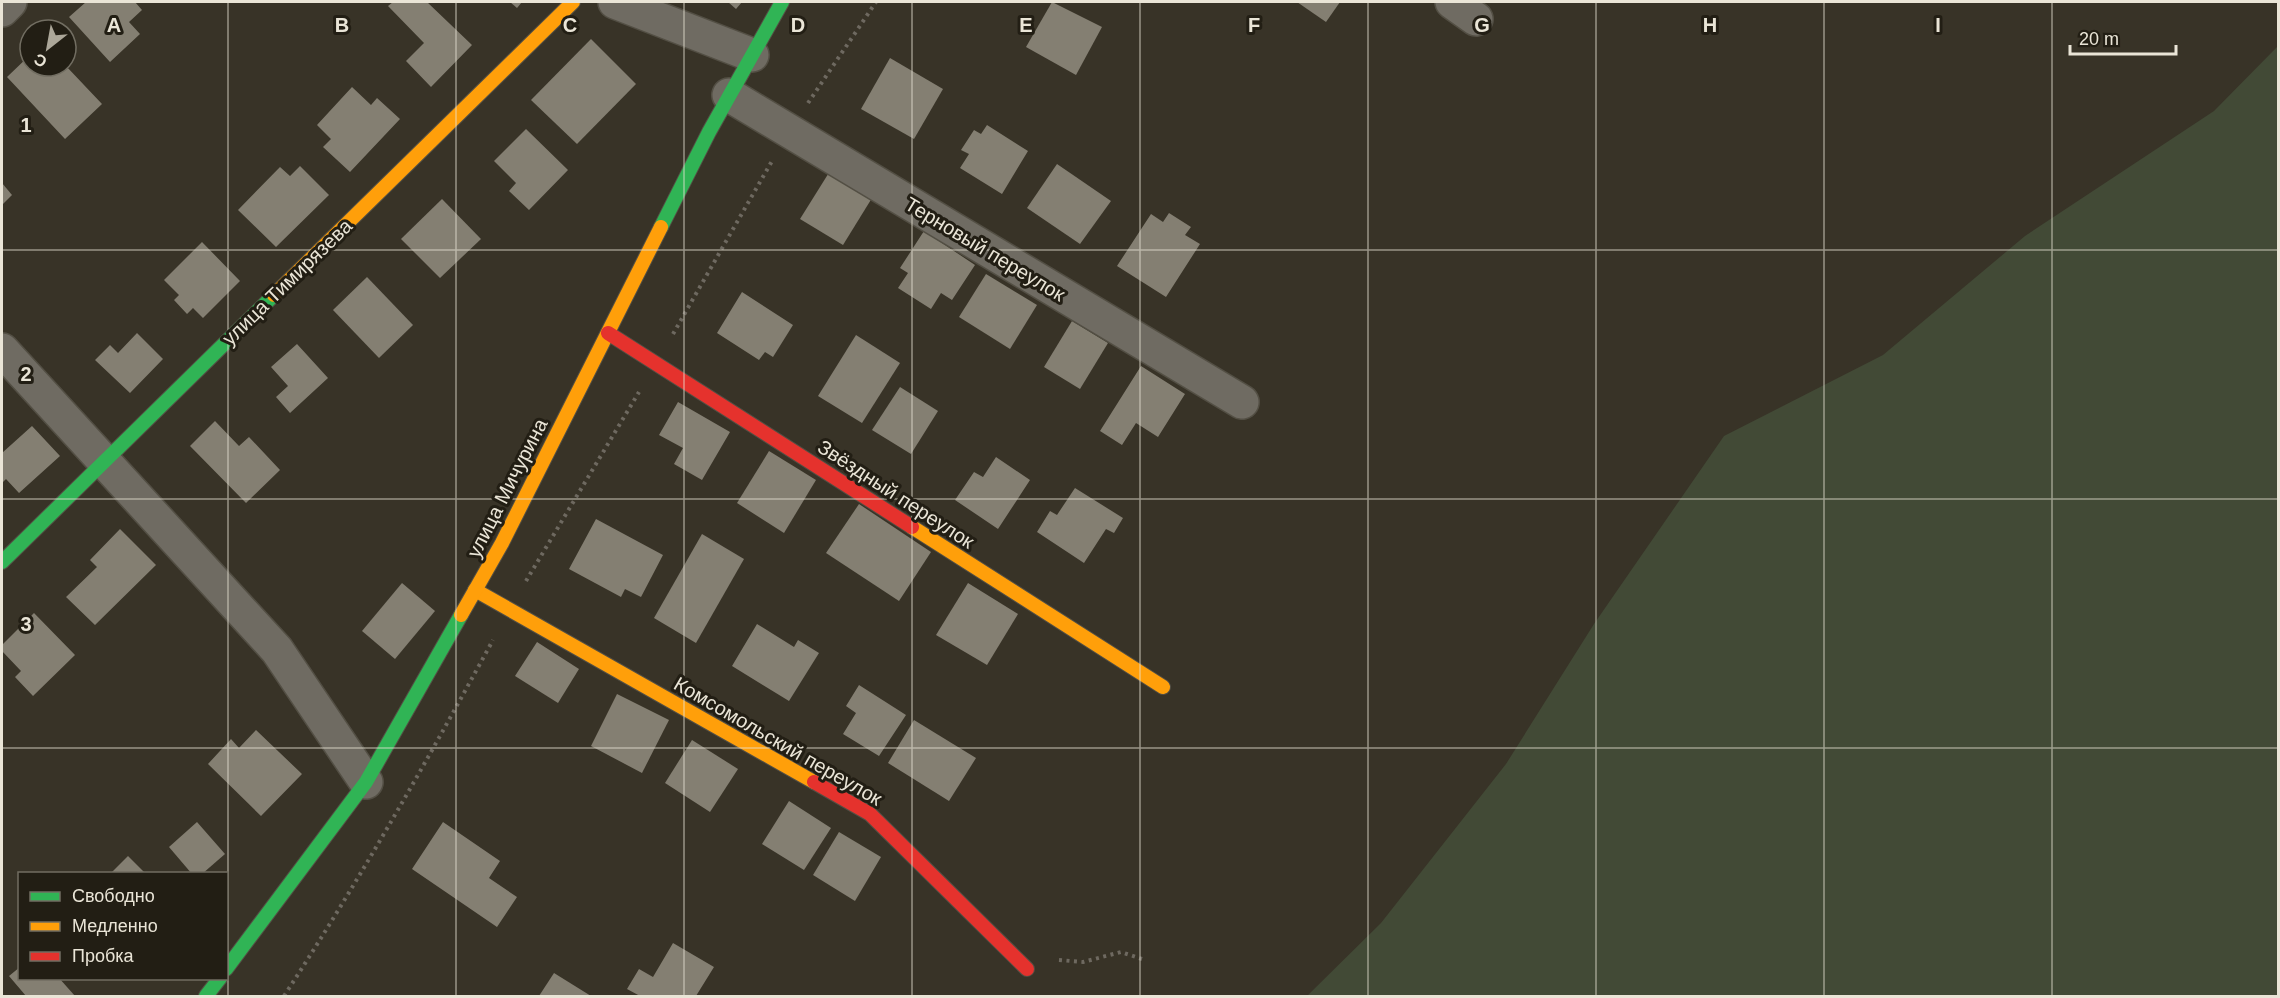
<svg xmlns="http://www.w3.org/2000/svg" width="2280" height="998" viewBox="0 0 2280 998" font-family="Helvetica,sans-serif">
<rect width="100%" height="100%" fill="#383327"/>
<polygon fill="#424a36" points="2278,46 2278,996 1307,996 1381,923 1506,764 1594,624 1724,436 1883,355 2025,236 2214,111"/>
<g fill="#847f72">
<polygon points="86,2 135,2 142,10 129,22 140,34 110,62 69,17"/>
<polygon points="393,2 427,2 472,45 431,87 406,61 424,43 388,6"/>
<polygon points="510,2 522,2 517,8"/>
<polygon points="728,2 742,2 736,9"/>
<polygon points="1052,2 1102,27 1076,75 1026,47"/>
<polygon points="1297,2 1340,2 1326,22"/>
<polygon points="591,39 636,84 577,144 531,100"/>
<polygon points="30,55 30,66 66,66 102,104 65,139 7,77"/>
<polygon points="890,58 943,89 914,139 861,109"/>
<polygon points="352,87 371,105 377,98 400,119 350,172 323,147 331,139 317,125"/>
<polygon points="987,125 1028,151 1002,194 960,168 969,154 961,150 974,130 981,134"/>
<polygon points="526,129 568,170 529,210 509,191 516,183 494,161"/>
<polygon points="1057,164 1111,201 1080,244 1027,208"/>
<polygon points="300,166 329,195 276,247 238,210 280,167 290,176"/>
<polygon points="830,171 872,198 843,245 800,219"/>
<polygon points="2,183 12,195 2,205"/>
<polygon points="442,199 481,239 440,278 401,239"/>
<polygon points="1169,213 1191,227 1185,235 1200,244 1166,297 1117,266 1151,214 1163,222"/>
<polygon points="924,231 975,265 952,300 941,293 931,309 898,288 908,273 900,268"/>
<polygon points="202,242 240,281 203,318 193,308 187,314 174,300 179,295 164,280"/>
<polygon points="986,274 1037,305 1010,349 959,317"/>
<polygon points="367,277 413,325 379,358 333,310"/>
<polygon points="742,292 793,325 773,357 765,352 759,360 717,333"/>
<polygon points="1072,321 1108,343 1080,389 1044,367"/>
<polygon points="137,333 163,359 130,393 95,360 110,345 118,353"/>
<polygon points="856,335 900,363 862,423 818,396"/>
<polygon points="297,344 328,378 290,413 276,397 288,386 271,367"/>
<polygon points="1141,366 1185,394 1158,437 1136,423 1122,445 1100,431"/>
<polygon points="900,387 938,411 911,454 872,430"/>
<polygon points="678,402 730,432 702,480 674,464 683,448 659,435"/>
<polygon points="215,421 239,446 249,437 280,470 246,503 190,446"/>
<polygon points="32,426 60,456 19,493 6,479 2,483 2,453"/>
<polygon points="769,451 816,480 784,533 737,503"/>
<polygon points="996,457 1030,480 998,529 955,500 974,472 983,477"/>
<polygon points="1075,488 1123,518 1114,533 1106,529 1084,563 1037,532 1050,511 1057,515"/>
<polygon points="859,504 931,552 899,601 826,553"/>
<polygon points="596,519 663,555 641,597 625,589 621,597 569,569"/>
<polygon points="120,529 156,565 95,625 66,597 97,567 90,560"/>
<polygon points="702,534 744,559 696,643 654,618"/>
<polygon points="402,583 435,611 395,659 362,631"/>
<polygon points="968,583 1018,614 987,665 936,635"/>
<polygon points="34,613 75,655 33,696 15,677 21,671 2,651 2,645"/>
<polygon points="757,624 794,647 798,640 819,653 789,701 732,666"/>
<polygon points="537,642 579,669 558,703 515,676"/>
<polygon points="859,685 906,715 879,756 843,734 856,713 846,706"/>
<polygon points="617,694 669,720 642,773 591,746"/>
<polygon points="914,720 976,758 949,801 888,763"/>
<polygon points="256,730 302,774 261,816 208,764 231,739 239,748"/>
<polygon points="692,740 738,769 710,812 665,783"/>
<polygon points="789,801 831,828 804,870 762,844"/>
<polygon points="197,822 225,854 202,874 192,874 169,847"/>
<polygon points="443,822 500,861 489,878 517,897 497,927 412,869"/>
<polygon points="839,832 881,857 855,901 813,875"/>
<polygon points="128,856 146,874 110,874"/>
<polygon points="673,943 714,967 696,996 640,996 627,989 639,969 653,977"/>
<polygon points="20,967 20,978 59,978 75,996 26,996 9,976"/>
<polygon points="554,973 591,996 539,996"/>
</g>
<g fill="none" stroke-linecap="round" stroke-linejoin="round">
<defs>
<g id="street">
<polyline points="615,2 752,55"/>
<polyline points="1452,2 1476,19"/>
<polyline points="2,10 10,2"/>
<polyline points="729,95 1242,402"/>
<polyline points="2,350 277,650 366,782"/>
</g>
<g id="fast">
<polyline points="661,227 709,132 782,2"/>
<polyline points="2,562 274,295"/>
<polyline points="226,969 366,782 461,615"/>
<polyline points="206,996 220,978"/>
</g>
<g id="slow">
<polyline points="274,295 573,2"/>
<polyline points="912,527 1163,687"/>
<polyline points="475,590 814,782"/>
<polyline points="461,615 502,543 661,227"/>
</g>
<g id="jam">
<polyline points="608,333 912,527"/>
<polyline points="814,782 870,814 1027,969"/>
</g>
</defs>
<use href="#street" stroke="#534f44" stroke-width="36"/>
<use href="#fast" stroke="#534f44" stroke-width="16"/>
<use href="#slow" stroke="#534f44" stroke-width="16"/>
<use href="#jam" stroke="#534f44" stroke-width="16"/>
<g stroke="#6e6960" stroke-width="4" stroke-dasharray="3 4.5" stroke-linecap="butt">
<polyline points="808,103 876,2"/>
<polyline points="673,334 772,161"/>
<polyline points="526,581 639,392"/>
<polyline points="1059,960 1083,962 1121,952 1142,959"/>
<path d="M 284,996 C 359,881 427,761 493,640"/>
</g>
<use href="#street" stroke="#6f6b62" stroke-width="33"/>
<use href="#fast" stroke="#30b455" stroke-width="14"/>
<use href="#slow" stroke="#ff9f0a" stroke-width="14"/>
<use href="#jam" stroke="#e5322d" stroke-width="14"/>
</g>
<path fill="none" stroke="#eae5d7" stroke-width="1.5" stroke-opacity="0.55" d="M 228,2 L 228,996M 456,2 L 456,996M 684,2 L 684,996M 912,2 L 912,996M 1140,2 L 1140,996M 1368,2 L 1368,996M 1596,2 L 1596,996M 1824,2 L 1824,996M 2052,2 L 2052,996M 2,250 L 2278,250M 2,499 L 2278,499M 2,748 L 2278,748"/>
<g text-anchor="middle" dominant-baseline="central" stroke-width="6" stroke-linejoin="round" paint-order="stroke">
<g font-size="20" fill="#eae5d7" stroke="#221e14">
<text transform="translate(985 249) rotate(31)">Терновый переулок</text>
<text transform="translate(287 282) rotate(-44)">улица Тимирязева</text>
<text transform="translate(507 488) rotate(-63)">улица Мичурина</text>
<text transform="translate(896 494) rotate(33)">Звёздный переулок</text>
<text transform="translate(778 741) rotate(30)">Комсомольский переулок</text>
</g>
</g>
<g font-size="20" text-anchor="middle" font-weight="bold" fill="#eae5d7" stroke="#221e14" stroke-width="6" stroke-linejoin="round" paint-order="stroke">
<text x="114" y="32">A</text>
<text x="342" y="32">B</text>
<text x="570" y="32">C</text>
<text x="798" y="32">D</text>
<text x="1026" y="32">E</text>
<text x="1254" y="32">F</text>
<text x="1482" y="32">G</text>
<text x="1710" y="32">H</text>
<text x="1938" y="32">I</text>
<text x="26" y="132">1</text>
<text x="26" y="381">2</text>
<text x="26" y="631">3</text>
</g>
<rect width="2280" height="998" fill="none" stroke="#eae5d7" stroke-width="6"/>
<rect x="18" y="872" width="210" height="108" fill="#221e14" stroke="#726e62" stroke-width="1.5"/>
<rect x="30" y="892" width="30" height="9" fill="#30b455" stroke="#726e62" stroke-width="1.5"/>
<text x="72" y="902" font-size="18" fill="#eae5d7">Свободно</text>
<rect x="30" y="922" width="30" height="9" fill="#ff9f0a" stroke="#726e62" stroke-width="1.5"/>
<text x="72" y="932" font-size="18" fill="#eae5d7">Медленно</text>
<rect x="30" y="952" width="30" height="9" fill="#e5322d" stroke="#726e62" stroke-width="1.5"/>
<text x="72" y="962" font-size="18" fill="#eae5d7">Пробка</text>
<g transform="translate(48 48) rotate(211)"><circle r="28" fill="#221e14" stroke="#726e62" stroke-width="1.5"/>
<path d="M0-4.5L10 22L0 15L-10 22Z" fill="#aca799"/>
<text y="-9" font-size="16" font-weight="bold" text-anchor="middle" fill="#eae5d7">С</text>
</g>
<path d="M2070 45v9h106v-9" fill="none" stroke="#eae5d7" stroke-width="3"/>
<text x="2079" y="45" font-size="18" fill="#eae5d7" stroke="#221e14" stroke-width="4.5" paint-order="stroke">20 m</text>
</svg>
